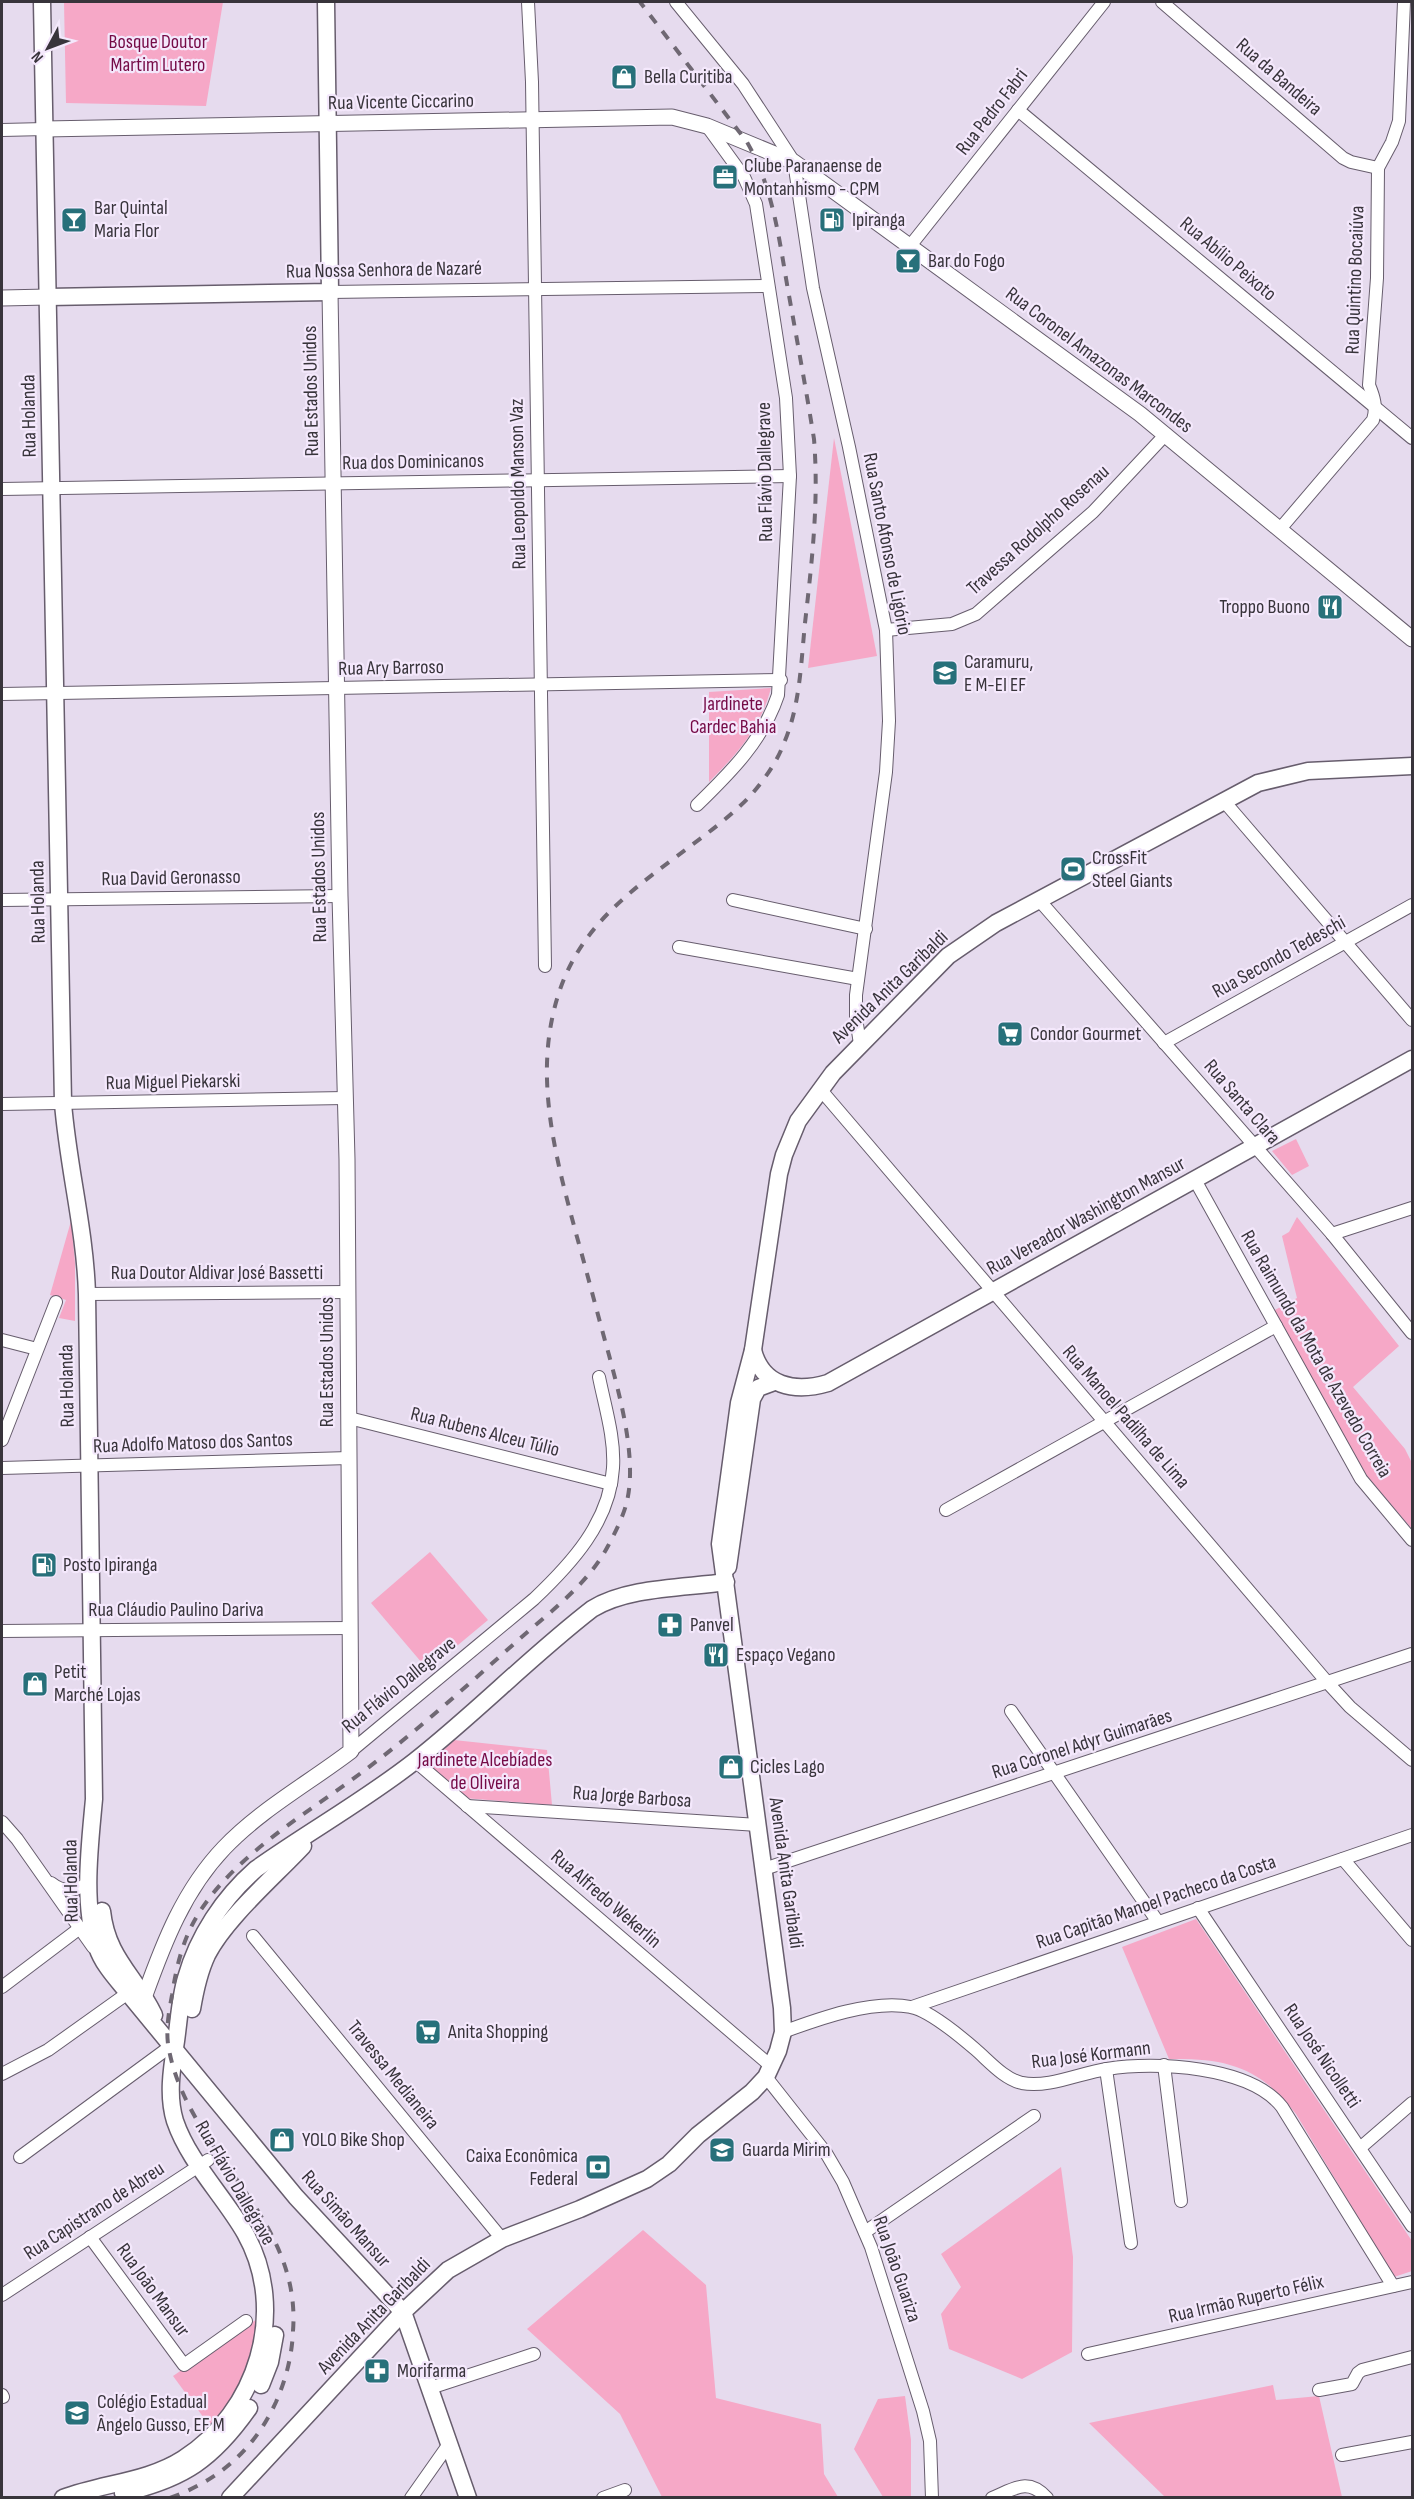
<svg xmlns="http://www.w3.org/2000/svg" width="1414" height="2499" viewBox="0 0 1414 2499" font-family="'Sofia Sans Condensed',sans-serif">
<rect width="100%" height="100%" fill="#e6dbee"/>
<g fill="#f6a8c7">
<polygon points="64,2 223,2 206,106 66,103"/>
<polygon points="834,438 877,656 808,668"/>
<path d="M 771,688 C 761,727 737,754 709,782 L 709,692 Z"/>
<polygon points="1296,1139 1309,1166 1292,1175 1272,1151"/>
<polygon points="1297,1217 1399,1346 1353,1387 1405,1449 1412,1463 1412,1529 1367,1476 1273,1311 1297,1298 1282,1236 1289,1232"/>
<polygon points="71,1221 75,1263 75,1321 59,1318 66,1300 50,1295"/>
<polygon points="430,1552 488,1620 428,1670 371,1603"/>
<polygon points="454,1740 547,1750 552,1805 464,1798 428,1765"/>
<path d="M 1196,1919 L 1412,2241 L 1412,2271 L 1394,2277 L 1296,2114 C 1260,2067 1227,2058 1169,2059 L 1122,1947 Z"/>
<polygon points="1061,2167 1073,2257 1072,2352 1022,2379 949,2349 941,2314 961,2287 941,2254"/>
<polygon points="643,2230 706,2285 716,2398 821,2424 824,2474 838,2497 662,2497 620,2414 527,2329"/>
<polygon points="260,2317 246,2376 212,2429 173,2376"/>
<polygon points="1273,2385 1276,2400 1319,2396 1342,2497 1165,2497 1089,2423"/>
<polygon points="905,2396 911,2440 911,2497 883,2497 854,2449 878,2399"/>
</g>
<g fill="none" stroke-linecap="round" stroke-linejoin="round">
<defs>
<g id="minor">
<polyline points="528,2 532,82 545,966"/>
<polyline points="676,2 743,84 794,162 813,288 849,447 886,630 889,721 886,772 856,995 856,1018 860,1044"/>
<polyline points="1162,2 1343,158 1351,162 1378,168"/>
<polyline points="1018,110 1412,438"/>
<polyline points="2,130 45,129"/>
<polyline points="910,246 1104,2"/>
<polyline points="330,292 768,286"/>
<polyline points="2,489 790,476"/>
<path d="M 1280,529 L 1373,420 C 1377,407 1374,397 1369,385 L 1377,278 L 1378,168 L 1392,142 L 1399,121 L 1404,2"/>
<polyline points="886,630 952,624 976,614 1093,512 1166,434"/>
<polyline points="2,694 781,680"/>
<polyline points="1223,800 1412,1020"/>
<path d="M 697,805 C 731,772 763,740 778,695 L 790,476 L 786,398 L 756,204 L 744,177 L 707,126"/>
<polyline points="2,900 340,896"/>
<polyline points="733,900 866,929"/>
<polyline points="1039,900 1332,1234 1412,1333"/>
<polyline points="679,947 858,979"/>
<polyline points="1164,1043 1412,905"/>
<polyline points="820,1089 1327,1682 1350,1707 1412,1760"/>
<polyline points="2,1104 345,1098"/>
<polyline points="1195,1180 1361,1479 1412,1540"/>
<polyline points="1332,1234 1412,1208"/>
<polyline points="87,1294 348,1292"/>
<polyline points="2,1340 37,1349"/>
<polyline points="349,1418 611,1484"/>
<polyline points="2,1440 56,1302"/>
<polyline points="2,1468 349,1458"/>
<polyline points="946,1510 1276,1326"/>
<polyline points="2,1631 350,1628"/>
<polyline points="1011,1711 1158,1922"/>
<path d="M 351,1751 L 534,1599 C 571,1564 610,1522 613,1468 C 615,1438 605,1407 599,1377"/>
<polyline points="415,1761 772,2067"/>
<polyline points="467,1806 758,1825"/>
<polyline points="2,1822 17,1839 93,1947"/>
<polyline points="1343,1859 1412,1940"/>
<polyline points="764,1869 1412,1654"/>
<path d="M 51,1883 C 65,1894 76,1891 90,1882"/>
<polyline points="1198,1908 1412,2226"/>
<polyline points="253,1936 502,2239"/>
<polyline points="2,1987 80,1928"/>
<polyline points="912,2007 1412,1835"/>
<path d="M 783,2032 C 818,2019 873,1999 911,2007 C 928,2010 961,2037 975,2049 C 989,2061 1004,2079 1022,2083 C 1049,2088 1080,2073 1107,2069 C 1155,2061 1250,2066 1282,2107 L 1393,2286"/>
<polyline points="1164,2065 1181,2201"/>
<polyline points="1106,2069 1131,2243"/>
<polyline points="2,2074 48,2050 128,1993"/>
<polyline points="766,2077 826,2153 843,2182 871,2247 923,2411 930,2441 932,2498"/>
<polyline points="1360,2148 1412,2103"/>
<polyline points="20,2157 171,2046"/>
<polyline points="865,2232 1034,2116"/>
<polyline points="90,2237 184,2365 246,2321"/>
<polyline points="2,2295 208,2160"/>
<polyline points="1088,2354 1412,2282"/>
<polyline points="430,2388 534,2354"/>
<polyline points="1319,2390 1352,2384 1358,2373 1362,2370 1412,2357"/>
<polyline points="2,2395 3,2397"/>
<polyline points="1342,2455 1412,2442"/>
<polyline points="411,2498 449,2444"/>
<polyline points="603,2498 625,2490"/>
<path d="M 992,2498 C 1014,2489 1028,2477 1047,2498"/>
</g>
<g id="tertiary">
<polyline points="45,129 672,117 707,126 794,162 1140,414 1412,639"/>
<polyline points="2,298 48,297"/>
<path d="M 145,1995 C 164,1942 184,1890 224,1848 C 260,1810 309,1783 351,1751 L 347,1159 L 340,896 L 330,292"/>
</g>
<g id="secondary">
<path d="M 42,2 L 63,1103 C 68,1167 85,1229 87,1294 L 94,1799 C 90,1844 82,1904 97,1947 C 103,1965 117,1979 128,1993 L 296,2197 L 403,2312 L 468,2498"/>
<polyline points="48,297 330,292 326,2"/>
<path d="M 753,1350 C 762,1386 794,1393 828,1383 L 1412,1059"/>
<polyline points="728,1567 752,1399 758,1388 774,1382"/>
<path d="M 102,1911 C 107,1958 135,1975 154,2015"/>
<path d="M 192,2009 C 195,1991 199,1972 207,1955 C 225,1919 275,1876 303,1846"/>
<polyline points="261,2385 270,2362 275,2335"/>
<path d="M 123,2493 C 184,2479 213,2459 249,2408"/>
<path d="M 63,2498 C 103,2483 147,2482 183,2459 C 257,2412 289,2311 245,2233 C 223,2195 189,2162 175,2121 C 167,2095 172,2067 176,2041 C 179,2020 180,1998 186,1978 C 198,1936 223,1898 256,1869 C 308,1832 364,1801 415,1761 C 476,1713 530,1657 592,1609 C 627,1587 684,1588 726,1582"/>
<polyline points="230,2498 403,2312 448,2270 502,2239 580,2209 647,2179 669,2164 698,2135 752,2092 766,2077 778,2051 783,2032 782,2008 720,1544 739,1403 753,1350 779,1174 784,1155 798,1121 833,1073 948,956 996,923 1258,783 1308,771 1412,766"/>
</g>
</defs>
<use href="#minor" stroke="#675d6d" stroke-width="14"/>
<use href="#tertiary" stroke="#675d6d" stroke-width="17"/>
<use href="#secondary" stroke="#675d6d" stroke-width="19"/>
<use href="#minor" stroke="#fff" stroke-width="12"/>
<use href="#tertiary" stroke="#fff" stroke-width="15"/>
<use href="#secondary" stroke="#fff" stroke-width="16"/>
<path stroke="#6f6873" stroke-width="4" stroke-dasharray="10 10" stroke-linecap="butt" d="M 170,2498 C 219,2480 254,2450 276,2402 C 286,2379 292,2356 293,2331 C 302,2214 185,2153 168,2044 C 166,2028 169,2011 172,1995 C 177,1962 185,1931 205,1904 C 244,1849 312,1810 365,1770 C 421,1728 472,1681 524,1635 C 554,1609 589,1582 608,1546 C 615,1533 624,1515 627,1501 C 637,1458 620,1397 609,1355 C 598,1316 588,1276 577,1237 C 558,1166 537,1092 552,1019 C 571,925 635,889 705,835 C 721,823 737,810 751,795 C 764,780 777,762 784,743 C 800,706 801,663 805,623 C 812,561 819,501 814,439 C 806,389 797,340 788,290 C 779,238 773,188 747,142 L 640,2"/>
</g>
<defs>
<symbol id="shop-square" viewBox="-11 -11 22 22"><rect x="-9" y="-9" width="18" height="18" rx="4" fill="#27707a" stroke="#f4e8fc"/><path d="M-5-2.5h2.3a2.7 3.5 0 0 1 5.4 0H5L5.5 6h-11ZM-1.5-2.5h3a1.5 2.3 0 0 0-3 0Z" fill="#fff"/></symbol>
<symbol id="office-square" viewBox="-11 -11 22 22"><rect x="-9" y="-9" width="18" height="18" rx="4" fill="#27707a" stroke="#f4e8fc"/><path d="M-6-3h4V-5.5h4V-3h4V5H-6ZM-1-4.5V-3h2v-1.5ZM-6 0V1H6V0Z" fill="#fff"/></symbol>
<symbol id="bar-square" viewBox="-11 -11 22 22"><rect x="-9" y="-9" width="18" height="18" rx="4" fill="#27707a" stroke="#f4e8fc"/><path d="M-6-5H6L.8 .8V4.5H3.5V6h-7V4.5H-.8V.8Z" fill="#fff"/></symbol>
<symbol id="fuel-square" viewBox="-11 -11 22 22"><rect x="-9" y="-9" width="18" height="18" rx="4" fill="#27707a" stroke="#f4e8fc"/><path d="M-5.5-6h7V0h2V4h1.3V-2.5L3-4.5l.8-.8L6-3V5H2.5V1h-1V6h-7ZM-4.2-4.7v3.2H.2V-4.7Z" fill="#fff"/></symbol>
<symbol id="restaurant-square" viewBox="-11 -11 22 22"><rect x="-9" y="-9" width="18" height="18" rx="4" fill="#27707a" stroke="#f4e8fc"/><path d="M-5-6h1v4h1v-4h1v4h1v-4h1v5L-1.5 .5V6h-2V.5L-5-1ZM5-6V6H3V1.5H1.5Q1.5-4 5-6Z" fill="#fff"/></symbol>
<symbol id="school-square" viewBox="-11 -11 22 22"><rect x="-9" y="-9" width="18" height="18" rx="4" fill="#27707a" stroke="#f4e8fc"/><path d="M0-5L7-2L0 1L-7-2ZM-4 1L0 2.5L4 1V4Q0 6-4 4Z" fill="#fff"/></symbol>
<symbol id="stadium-square" viewBox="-11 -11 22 22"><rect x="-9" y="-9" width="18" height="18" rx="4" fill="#27707a" stroke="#f4e8fc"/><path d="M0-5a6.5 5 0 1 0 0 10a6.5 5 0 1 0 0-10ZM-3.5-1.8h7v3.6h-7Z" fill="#fff"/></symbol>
<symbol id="supermarket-square" viewBox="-11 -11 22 22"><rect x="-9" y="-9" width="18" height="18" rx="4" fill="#27707a" stroke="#f4e8fc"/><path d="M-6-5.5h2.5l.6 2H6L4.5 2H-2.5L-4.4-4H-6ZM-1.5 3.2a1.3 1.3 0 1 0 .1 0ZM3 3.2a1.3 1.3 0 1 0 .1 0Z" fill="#fff"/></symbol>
<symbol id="pharmacy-square" viewBox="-11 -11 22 22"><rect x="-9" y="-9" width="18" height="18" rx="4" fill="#27707a" stroke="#f4e8fc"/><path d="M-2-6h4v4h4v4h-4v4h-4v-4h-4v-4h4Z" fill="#fff"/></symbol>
<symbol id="bank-square" viewBox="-11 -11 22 22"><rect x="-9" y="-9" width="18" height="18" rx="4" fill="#27707a" stroke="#f4e8fc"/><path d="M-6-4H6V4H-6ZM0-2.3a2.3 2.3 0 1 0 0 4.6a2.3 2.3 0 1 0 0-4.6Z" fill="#fff"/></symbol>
</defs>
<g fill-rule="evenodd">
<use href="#shop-square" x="609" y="62" width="30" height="30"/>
<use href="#office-square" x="710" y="162" width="30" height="30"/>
<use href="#bar-square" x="59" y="205" width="30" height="30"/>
<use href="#fuel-square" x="817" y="205" width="30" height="30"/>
<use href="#bar-square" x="893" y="246" width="30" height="30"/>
<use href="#restaurant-square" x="1315" y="592" width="30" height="30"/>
<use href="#school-square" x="930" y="658" width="30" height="30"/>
<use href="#stadium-square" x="1058" y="854" width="30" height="30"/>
<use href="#supermarket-square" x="995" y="1019" width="30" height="30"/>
<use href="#fuel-square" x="29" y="1550" width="30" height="30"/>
<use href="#pharmacy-square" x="655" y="1610" width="30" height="30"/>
<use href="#restaurant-square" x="701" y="1640" width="30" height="30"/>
<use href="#shop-square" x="20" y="1669" width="30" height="30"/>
<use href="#shop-square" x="716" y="1752" width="30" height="30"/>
<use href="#supermarket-square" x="413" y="2017" width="30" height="30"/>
<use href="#shop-square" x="267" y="2125" width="30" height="30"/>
<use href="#school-square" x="707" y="2135" width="30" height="30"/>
<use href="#bank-square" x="583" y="2152" width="30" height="30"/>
<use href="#pharmacy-square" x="362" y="2356" width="30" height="30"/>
<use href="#school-square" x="62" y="2398" width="30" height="30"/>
</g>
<g text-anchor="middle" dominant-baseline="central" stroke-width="4.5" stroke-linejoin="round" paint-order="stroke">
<g font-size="20" fill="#750a46" stroke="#f4e8fc">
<text x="158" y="42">Bosque Doutor<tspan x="158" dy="23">Martim Lutero</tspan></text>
<text x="733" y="704">Jardinete<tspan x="733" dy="23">Cardec Bahia</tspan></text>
<text x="485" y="1760">Jardinete Alcebíades<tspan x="485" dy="23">de Oliveira</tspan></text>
</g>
<g font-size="20" fill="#38343b" stroke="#f4e8fc" text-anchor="start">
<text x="644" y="77">Bella Curitiba</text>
<text x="744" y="166">Clube Paranaense de<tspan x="744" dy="23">Montanhismo - CPM</tspan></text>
<text x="94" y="208">Bar Quintal<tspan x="94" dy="23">Maria Flor</tspan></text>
<text x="852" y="220">Ipiranga</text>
<text x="928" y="261">Bar do Fogo</text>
<text x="1310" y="607" text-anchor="end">Troppo Buono</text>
<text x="964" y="662">Caramuru,<tspan x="964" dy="23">E M-EI EF</tspan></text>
<text x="1092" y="858">CrossFit<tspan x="1092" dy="23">Steel Giants</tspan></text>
<text x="1030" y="1034">Condor Gourmet</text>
<text x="63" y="1565">Posto Ipiranga</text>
<text x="690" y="1625">Panvel</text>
<text x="736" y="1655">Espaço Vegano</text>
<text x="54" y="1672">Petit<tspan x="54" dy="23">Marché Lojas</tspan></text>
<text x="750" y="1767">Cicles Lago</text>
<text x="448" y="2032">Anita Shopping</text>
<text x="302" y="2140">YOLO Bike Shop</text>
<text x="742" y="2150">Guarda Mirim</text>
<text x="578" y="2156" text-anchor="end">Caixa Econômica<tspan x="578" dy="23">Federal</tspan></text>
<text x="397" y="2371">Morifarma</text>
<text x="97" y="2402">Colégio Estadual<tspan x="97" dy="23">Ângelo Gusso, EF M</tspan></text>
</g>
<g font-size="20" fill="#38343b" stroke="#f4e8fc">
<text transform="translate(1279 77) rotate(41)">Rua da Bandeira</text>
<text transform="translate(401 102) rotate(-1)">Rua Vicente Ciccarino</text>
<text transform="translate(992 112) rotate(-52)">Rua Pedro Fabri</text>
<text transform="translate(1228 259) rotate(40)">Rua Abílio Peixoto</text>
<text transform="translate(384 270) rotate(-1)">Rua Nossa Senhora de Nazaré</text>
<text transform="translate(1355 280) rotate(-88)">Rua Quintino Bocaiúva</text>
<text transform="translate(1099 360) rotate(37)">Rua Coronel Amazonas Marcondes</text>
<text transform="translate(311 391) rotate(-91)">Rua Estados Unidos</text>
<text transform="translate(29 416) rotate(-91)">Rua Holanda</text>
<text transform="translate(413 462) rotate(-1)">Rua dos Dominicanos</text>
<text transform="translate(765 472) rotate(-91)">Rua Flávio Dallegrave</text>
<text transform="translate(518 484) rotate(-91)">Rua Leopoldo Manson Vaz</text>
<text transform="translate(1038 530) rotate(-42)">Travessa Rodolpho Rosenau</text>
<text transform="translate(887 544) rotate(79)">Rua Santo Afonso de Ligório</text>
<text transform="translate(391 668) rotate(-1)">Rua Ary Barroso</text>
<text transform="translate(319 877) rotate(-91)">Rua Estados Unidos</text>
<text transform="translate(171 878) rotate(-1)">Rua David Geronasso</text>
<text transform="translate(38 902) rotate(-91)">Rua Holanda</text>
<text transform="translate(1279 957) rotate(-29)">Rua Secondo Tedeschi</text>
<text transform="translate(890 987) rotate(-44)">Avenida Anita Garibaldi</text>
<text transform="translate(173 1082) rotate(-1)">Rua Miguel Piekarski</text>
<text transform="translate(1242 1102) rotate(49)">Rua Santa Clara</text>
<text transform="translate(1086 1216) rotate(-29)">Rua Vereador Washington Mansur</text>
<text x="217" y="1273">Rua Doutor Aldivar José Bassetti</text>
<text transform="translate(1316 1354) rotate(60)">Rua Raimundo da Mota de Azevedo Correia</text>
<text transform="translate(327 1362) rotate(-90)">Rua Estados Unidos</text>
<text transform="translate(67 1386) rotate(-91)">Rua Holanda</text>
<text transform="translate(1126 1417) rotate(49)">Rua Manoel Padilha de Lima</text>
<text transform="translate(485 1432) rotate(14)">Rua Rubens Alceu Túlio</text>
<text transform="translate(193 1443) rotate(-2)">Rua Adolfo Matoso dos Santos</text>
<text x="176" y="1610">Rua Cláudio Paulino Dariva</text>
<text transform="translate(399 1685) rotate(-39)">Rua Flávio Dallegrave</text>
<text transform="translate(1082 1744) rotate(-18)">Rua Coronel Adyr Guimarães</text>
<text transform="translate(632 1797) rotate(4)">Rua Jorge Barbosa</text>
<text transform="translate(786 1873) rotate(82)">Avenida Anita Garibaldi</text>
<text transform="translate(71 1881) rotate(-91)">Rua Holanda</text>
<text transform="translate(606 1899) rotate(41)">Rua Alfredo Wekerlin</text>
<text transform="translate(1156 1902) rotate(-19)">Rua Capitão Manoel Pacheco da Costa</text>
<text transform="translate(1091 2055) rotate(-7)">Rua José Kormann</text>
<text transform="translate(1322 2056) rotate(56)">Rua José Nicolletti</text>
<text transform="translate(393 2075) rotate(51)">Travessa Medianeira</text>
<text transform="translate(235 2183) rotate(60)">Rua Flávio Dallegrave</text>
<text transform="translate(94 2211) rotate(-33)">Rua Capistrano de Abreu</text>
<text transform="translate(346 2219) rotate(48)">Rua Simão Mansur</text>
<text transform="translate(897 2269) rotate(71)">Rua João Guariza</text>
<text transform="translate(153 2290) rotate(54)">Rua João Mansur</text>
<text transform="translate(1246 2299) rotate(-13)">Rua Irmão Ruperto Félix</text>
<text transform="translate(374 2316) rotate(-46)">Avenida Anita Garibaldi</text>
</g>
</g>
<rect width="1414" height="2499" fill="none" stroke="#38343b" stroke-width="6"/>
<g transform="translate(48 48) rotate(229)" stroke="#f4e8fc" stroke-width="4.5" paint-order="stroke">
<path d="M0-4.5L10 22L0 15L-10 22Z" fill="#38343b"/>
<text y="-9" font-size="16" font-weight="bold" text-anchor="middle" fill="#38343b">N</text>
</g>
</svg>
